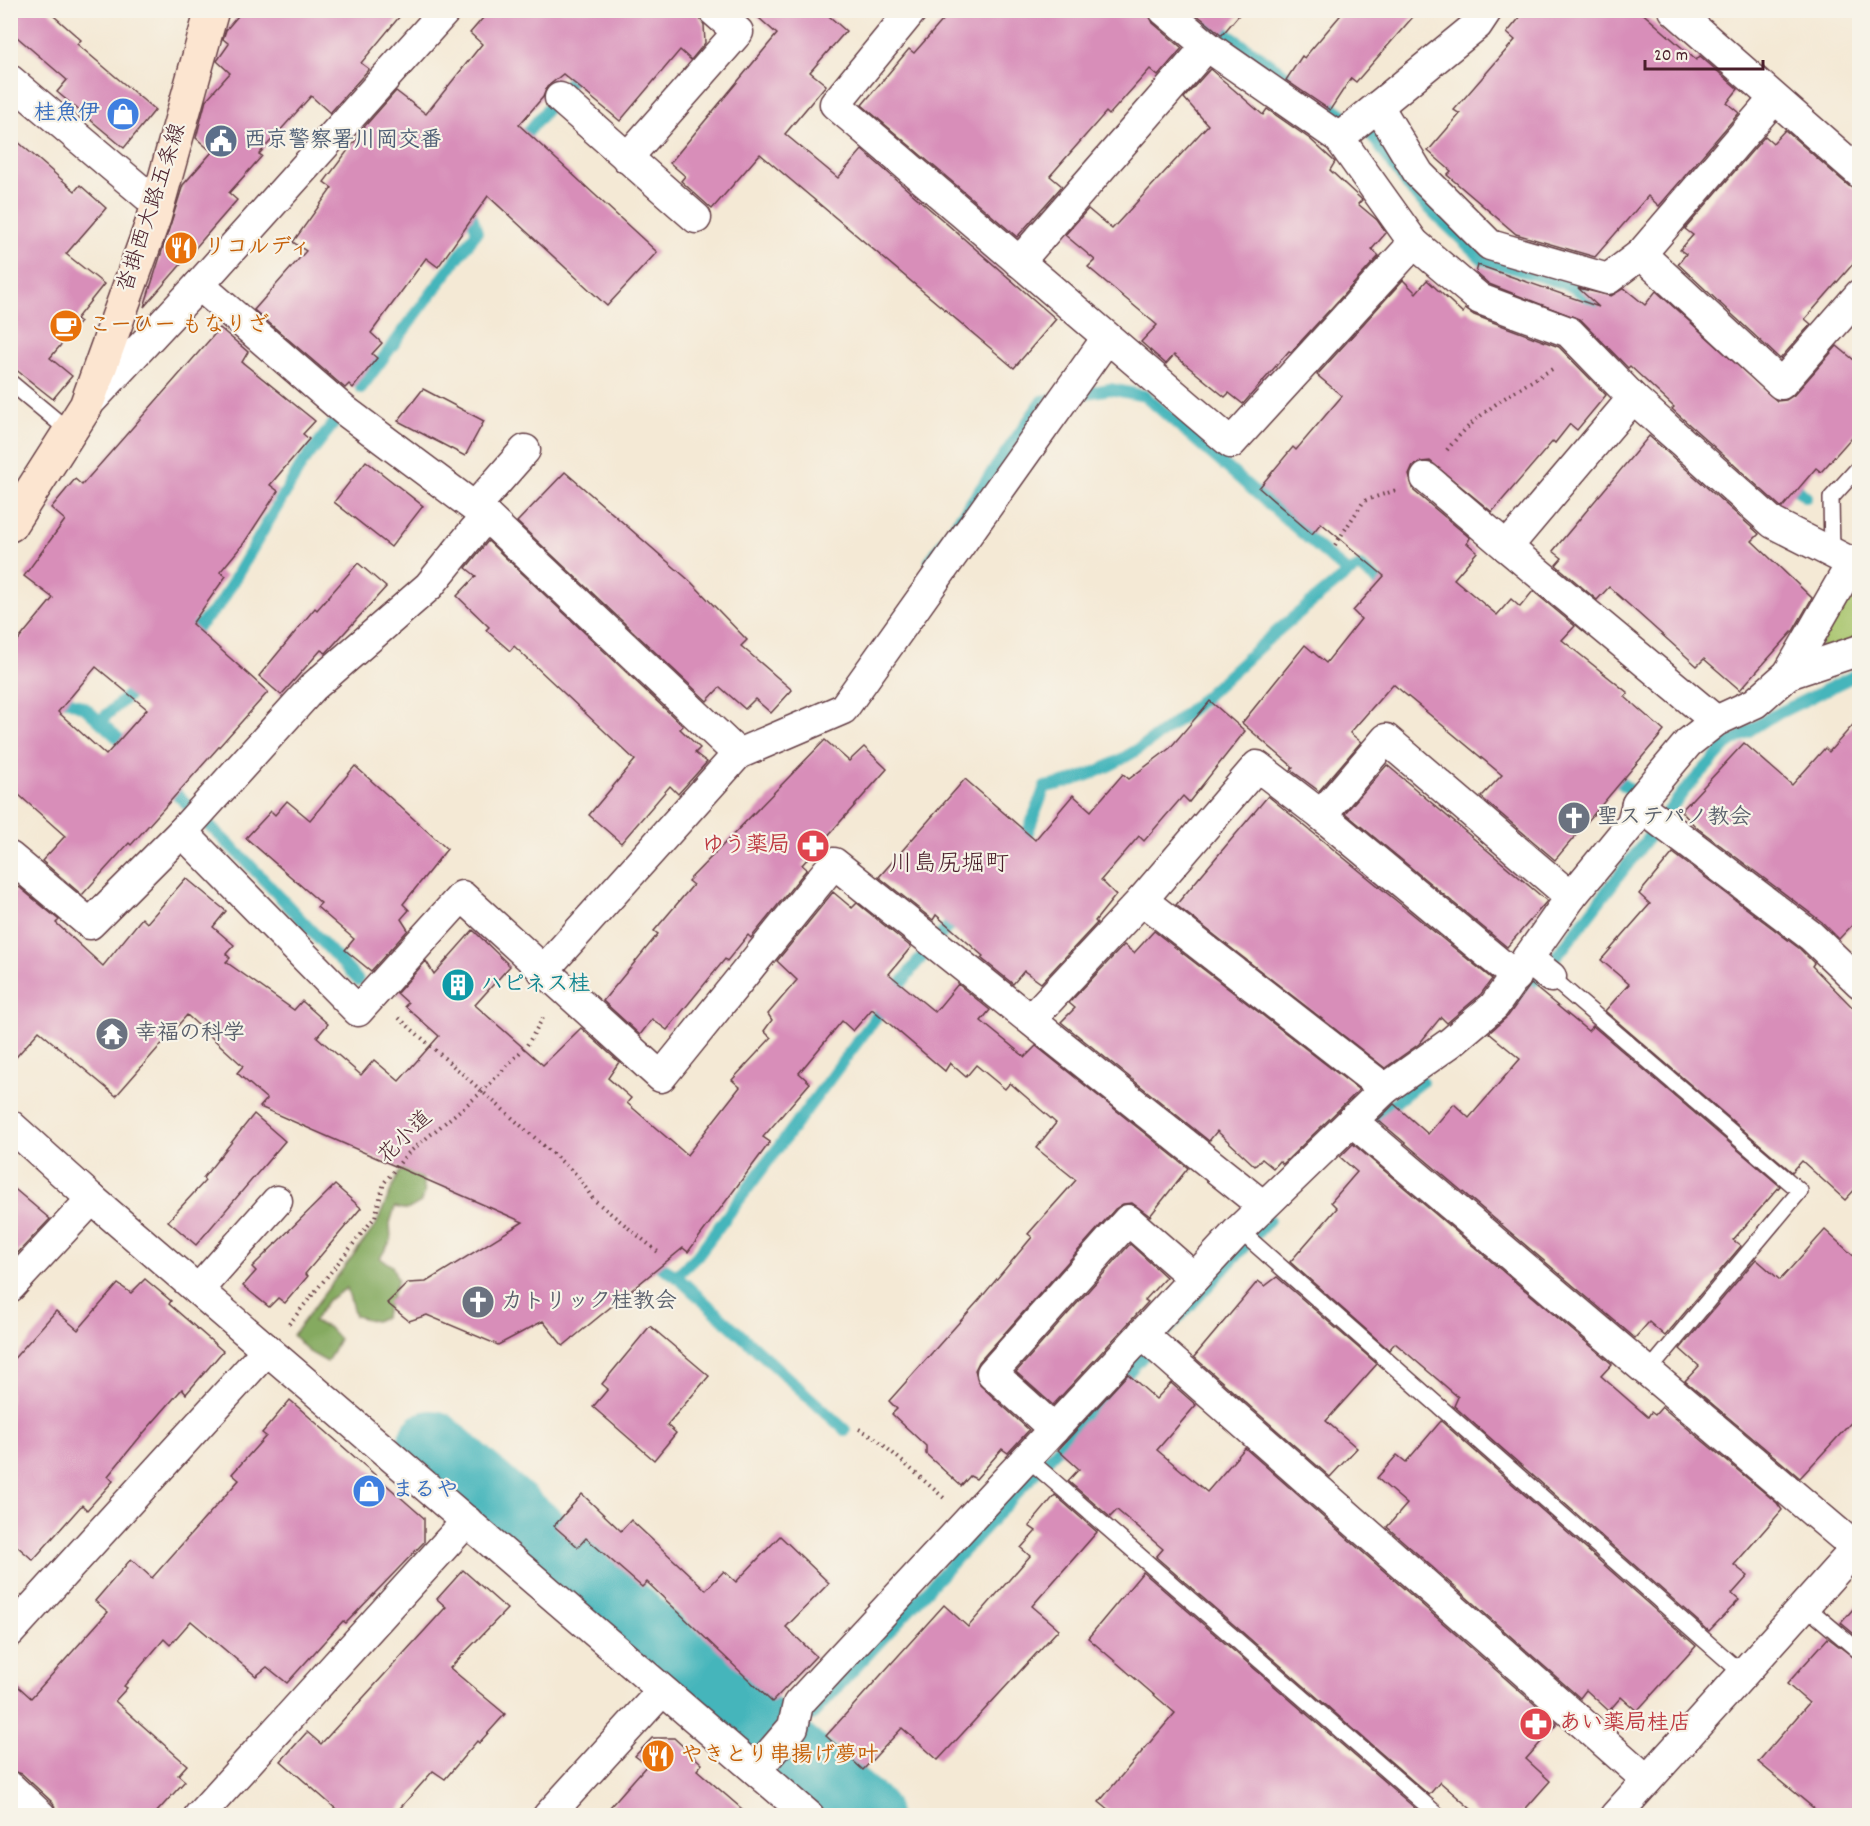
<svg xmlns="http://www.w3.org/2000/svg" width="1870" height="1826" viewBox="0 0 1870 1826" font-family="Dekko,'Klee One',sans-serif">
<rect width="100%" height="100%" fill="#f7f3e8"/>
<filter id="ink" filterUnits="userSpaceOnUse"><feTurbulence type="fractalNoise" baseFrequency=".0167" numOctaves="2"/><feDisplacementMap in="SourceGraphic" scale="12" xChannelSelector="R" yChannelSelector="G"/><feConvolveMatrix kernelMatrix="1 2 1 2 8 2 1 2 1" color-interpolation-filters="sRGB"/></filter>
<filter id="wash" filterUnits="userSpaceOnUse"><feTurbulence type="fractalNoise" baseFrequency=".008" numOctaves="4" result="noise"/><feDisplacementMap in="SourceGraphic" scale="24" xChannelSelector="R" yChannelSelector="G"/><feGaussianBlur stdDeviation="1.35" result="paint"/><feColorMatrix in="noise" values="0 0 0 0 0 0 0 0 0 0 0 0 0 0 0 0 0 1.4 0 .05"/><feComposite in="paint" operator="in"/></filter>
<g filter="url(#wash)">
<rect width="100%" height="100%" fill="#f4e9d5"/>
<polygon fill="#a7c46c" stroke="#78724c" stroke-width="1.5" points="1859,583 1859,638 1829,652 1820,646 1849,589"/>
<polygon fill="#85aa60" stroke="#686446" stroke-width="1.5" points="412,1161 419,1162 425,1192 421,1202 407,1210 395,1207 390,1223 391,1240 380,1258 392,1266 398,1280 384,1318 375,1321 355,1316 347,1288 328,1300 313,1322 328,1327 339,1339 327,1362 309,1352 293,1335 376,1225 398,1174"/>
<polygon fill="#45b5bb" stroke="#486a73" stroke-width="1.5" points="799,1748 822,1762 830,1754 901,1815 852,1815 787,1761"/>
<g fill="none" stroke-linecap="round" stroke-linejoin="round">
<g stroke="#45b5bb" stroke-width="12">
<polyline points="1211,23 1300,85"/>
<polyline points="1319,98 1370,133 1413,193 1482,259 1569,285 1597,302"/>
<polyline points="517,145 581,69"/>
<polyline points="361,388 477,232 470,210 473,204"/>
<polyline points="1787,480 1806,497"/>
<polyline points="930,561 1042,401 1110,389 1145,396 1348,573"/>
<polyline points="186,639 220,604 302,464 334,423"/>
<polyline points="55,695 85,708 130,749"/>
<polyline points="101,720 140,685"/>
<polyline points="1608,773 1642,799"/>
<polyline points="166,784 246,861 358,980"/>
<path d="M 1018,845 L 1026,837 L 1045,787 C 1140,771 1205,694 1274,634 C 1298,613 1323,593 1348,573 L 1360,567 L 1390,591"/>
<polyline points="1503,1016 1564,947 1684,791 1727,745 1769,718 1860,673"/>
<polyline points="1377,1117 1422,1081"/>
<polyline points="647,1258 676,1276 845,1430"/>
<polyline points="676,1276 697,1256 915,965 958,915"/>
<polyline points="698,1678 732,1689 772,1719"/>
<polyline points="812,1715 1269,1220"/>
</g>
<polyline stroke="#45b5bb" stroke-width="70" points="432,1445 698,1678 865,1816"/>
</g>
<g id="blocks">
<g fill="#d88eb9" fill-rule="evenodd">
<polygon points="10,10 47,10 81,40 77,44 155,110 124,148 57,92 67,80 10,31"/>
<polygon points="243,10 405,10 361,63 369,69 330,113 311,96 259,154 262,156 229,193 237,200 144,307 183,185 212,152 196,138 206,100 230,73 217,61 229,44 223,39 226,30"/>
<polygon points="490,10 696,10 704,25 705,43 691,60 680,50 620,121 563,74 547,87 543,97 519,125 657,252 607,306 488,196 438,267 426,258 371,333 382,343 372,354 377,358 353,388 349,384 345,388 254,310 306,251 293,242 332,188 324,182 358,137 357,135 396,91 426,114 482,44 470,33"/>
<polygon points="750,10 822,10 846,31 810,72 826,85 785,134 838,178 862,150 1056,319 1014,368 760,154 712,209 681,181 685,176 670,163 777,34"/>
<polygon points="952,10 1147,10 1153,23 1182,48 1158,76 1150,69 1109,115 1106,112 1050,176 1062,186 1017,237 862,105 909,49 914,53"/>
<polygon points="1191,10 1243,10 1222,35"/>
<polygon points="1345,10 1419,10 1356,82 1351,78 1330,110 1286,80 1302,56 1304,58"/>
<polygon points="1526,10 1639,10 1696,60 1700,56 1738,89 1727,103 1739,113 1659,206 1648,196 1595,257 1516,234 1447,175 1451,171 1428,151 1460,114 1454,110 1515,40 1507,33"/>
<polygon points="1210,69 1263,115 1267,109 1310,139 1335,162 1330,170 1360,198 1362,200 1358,204 1377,220 1386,233 1372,249 1379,256 1291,352 1289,351 1243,404 1229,393 1225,397 1174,355 1166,364 1141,342 1157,325 1088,267 1095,260 1065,235 1088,209 1112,229 1208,125 1184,98"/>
<polygon points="1785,130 1849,186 1860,190 1860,256 1805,319 1811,324 1780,359 1678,264 1686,254 1680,250 1693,235 1685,229 1765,136 1773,143"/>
<polygon points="10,135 75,191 80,185 106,208 66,254 104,284 76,319 80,322 50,358 72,376 53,399 10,365"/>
<polygon points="1478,265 1599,307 1578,288 1611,296 1624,288 1645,305 1656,291 1777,401 1786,400 1794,395 1837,346 1860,365 1860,428 1821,472 1816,468 1782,508 1672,409 1674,407 1630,366 1628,368 1581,320 1489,284 1476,273"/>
<polygon points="1403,280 1416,293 1427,280 1463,313 1465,309 1474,315 1559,347 1606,395 1577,430 1570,424 1555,443 1553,441 1492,512 1430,461 1421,462 1413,466 1409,475 1414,491 1470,538 1467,543 1477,552 1454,579 1497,615 1511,599 1520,607 1533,591 1575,626 1562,640 1628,693 1625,697 1664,731 1555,860 1481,797 1502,775 1393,684 1350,733 1361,742 1319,791 1291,770 1293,767 1242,723 1305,645 1326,663 1361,619 1353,611 1384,576 1321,523 1312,534 1259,488 1293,447 1296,450 1342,396 1317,375"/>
<path d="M 220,328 L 248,352 L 242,362 L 315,421 L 303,434 L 309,439 L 270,485 L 278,491 L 244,543 L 220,572 L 226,576 L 192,624 L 268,692 L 131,845 L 129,843 L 82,895 L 42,861 L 65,836 L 10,787 L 10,650 L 53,598 L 24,576 L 65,520 L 51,508 L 75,479 L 82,485 ZM 96,667 L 147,709 L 106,755 L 58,712 Z"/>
<polygon points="423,389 484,421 465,456 398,421"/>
<polygon points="1649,436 1759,534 1752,541 1812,598 1793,631 1740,690 1704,659 1697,666 1609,587 1597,600 1556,565 1562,558 1553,551"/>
<polygon points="366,461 423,506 391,547 334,502"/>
<polygon points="565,472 691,582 747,640 741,646 792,690 771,713 755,699 745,709 720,687 707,701 517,522"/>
<polygon points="488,541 683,726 680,729 700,748 695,753 707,762 678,794 670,786 621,843 589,815 635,760 514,646 510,651 486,630 489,627 457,596 476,576 466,568"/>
<polygon points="358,563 386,587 326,653 321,650 281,695 259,676 315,608 317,610"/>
<polygon points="1210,701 1245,731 1189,802 1183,796 1144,841 1139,836 1101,880 1116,895 1095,921 1097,923 1041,983 1024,971 1013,984 981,958 983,956 936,915 933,920 879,877 965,779 1035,840 1073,795 1091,811 1123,774 1129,779 1170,748"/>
<polygon points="1860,717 1860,917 1839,939 1822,922 1696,827 1681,811 1744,743 1792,785 1825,748 1829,752"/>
<polygon points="825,740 849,761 864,747 887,769 802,865 807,869 751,938 748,935 727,961 725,959 667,1030 652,1019 640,1035 603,1001 658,934 654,931 693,885 688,881"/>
<polygon points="1387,765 1547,901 1507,947 1345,813"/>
<polygon points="355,766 447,849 403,904 409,910 401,919 408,930 371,971 345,950 354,939 317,907 321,903 246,838 271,811 275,815 287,801 310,820"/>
<polygon points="1268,796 1492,979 1481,994 1447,1023 1441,1017 1419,1044 1385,1068 1176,905"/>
<polygon points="1673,853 1800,949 1814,963 1812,966 1860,1015 1860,1184 1845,1200 1802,1161 1792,1172 1605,1011 1629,984 1601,960 1650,904 1639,894"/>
<polygon points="186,878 226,911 213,927 234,945 226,954 230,958 226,962 294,1010 302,1001 328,1024 317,1037 361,1075 374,1060 399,1081 439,1036 405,1006 408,1003 397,993 426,961 434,974 473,930 510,966 475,1005 543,1065 581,1028 619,1062 608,1078 631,1098 627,1103 687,1155 740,1087 732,1080 771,1038 764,1031 772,1020 768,1014 797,980 777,961 833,892 852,908 857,903 911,947 889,974 935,1012 958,984 990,1010 981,1021 1025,1057 1036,1046 1188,1168 1150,1216 1132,1203 1123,1204 1115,1209 979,1362 975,1370 980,1385 1029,1430 1008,1453 1002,1449 976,1479 970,1476 961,1486 926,1454 926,1446 892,1414 897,1409 889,1401 980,1299 1032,1237 1028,1234 1076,1180 1036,1148 1056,1123 1010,1083 1005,1089 976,1065 966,1077 950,1063 945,1071 872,1009 853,1031 842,1021 799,1073 810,1083 763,1137 770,1142 688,1252 683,1248 563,1346 543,1321 498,1345 427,1315 409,1321 387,1303 408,1283 426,1282 523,1222 260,1107 267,1099 237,1073 243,1066 187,1015 116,1096 39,1031 10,1064 10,896 19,887 59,920 56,923 103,966 142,918 147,923"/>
<polygon points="1154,931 1359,1090 1283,1164 1279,1161 1273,1168 1262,1159 1255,1166 1217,1131 1209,1141 1061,1022 1075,1008 1069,1003 1124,945 1134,953"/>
<polygon points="1531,984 1588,1031 1593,1026 1780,1186 1733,1240 1741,1246 1665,1336 1649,1322 1635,1338 1378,1120 1394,1104 1428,1134 1454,1104 1469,1118 1520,1059 1489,1033 1508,1016"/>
<polygon points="254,1114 285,1141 196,1245 168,1221 205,1181 203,1178"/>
<polygon points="1353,1144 1612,1364 1601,1376 1648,1417 1651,1412 1655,1415 1662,1407 1777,1503 1782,1510 1734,1565 1748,1576 1732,1594 1739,1600 1709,1631 1454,1406 1458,1397 1395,1343 1389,1350 1290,1262 1337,1208 1331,1202 1357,1172 1340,1157"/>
<polygon points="10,1185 50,1219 10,1261"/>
<polygon points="335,1185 361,1208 305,1274 308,1276 285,1303 278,1298 269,1307 243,1286 256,1271 252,1267"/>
<polygon points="1825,1230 1860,1262 1860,1413 1800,1478 1685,1381 1699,1366 1680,1349 1756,1259 1780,1280"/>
<polygon points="1130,1244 1166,1277 1145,1300 1148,1302 1053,1405 1016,1372"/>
<polygon points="1277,1277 1377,1364 1326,1421 1357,1448 1330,1477 1194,1357 1258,1281 1265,1286"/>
<polygon points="145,1279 171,1301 169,1304 223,1351 186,1394 182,1389 140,1437 108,1476 113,1481 87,1510 82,1505 33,1560 10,1540 10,1363 56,1311 78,1330 118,1284 131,1293"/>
<polygon points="650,1326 709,1376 667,1425 676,1433 654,1460 593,1407 608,1389 602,1384"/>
<polygon points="1128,1374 1156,1399 1171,1383 1196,1405 1157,1450 1207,1492 1245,1448 1557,1724 1526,1759 1550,1781 1520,1815 1478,1815 1440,1782 1429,1795 1156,1557 1163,1549 1117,1510 1110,1517 1068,1481 1079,1469 1058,1450"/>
<polygon points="290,1400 424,1518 424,1542 346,1623 343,1621 287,1683 267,1667 256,1676 191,1621 170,1645 164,1639 124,1686 127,1688 115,1701 187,1765 178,1775 185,1781 154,1815 58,1815 53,1803 22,1774 10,1770 10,1679 31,1698 108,1612 95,1601 131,1559 152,1578 239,1480 232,1474 266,1436 262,1433"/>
<polygon points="1441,1421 1696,1646 1637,1711 1621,1697 1609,1711 1586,1690 1580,1698 1387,1527 1407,1504 1377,1478 1397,1455 1406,1462"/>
<polygon points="582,1494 621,1531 631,1520 706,1590 724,1571 736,1582 780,1536 829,1583 786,1627 816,1656 772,1702 647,1582 642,1587 586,1538 578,1547 554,1526"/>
<polygon points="1055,1495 1097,1532 1032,1606 1059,1629 938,1760 902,1728 863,1770 826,1736 944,1605 968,1627 1030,1556 1021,1548 1036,1531 1029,1526"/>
<polygon points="463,1570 507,1609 450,1668 505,1714 479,1743 477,1741 445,1779 433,1771 394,1815 343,1815 281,1761 307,1732 321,1744 446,1607 437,1599"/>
<polygon points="1143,1572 1416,1809 1411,1815 1115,1815 1099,1802 1175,1713 1088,1638"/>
<polygon points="1860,1601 1860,1639 1841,1623"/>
<polygon points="1828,1638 1860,1662 1860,1815 1822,1815 1758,1762 1809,1703 1787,1684"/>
<polygon points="652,1738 674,1738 702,1764 697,1770 749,1815 603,1815 647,1765 635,1756"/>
</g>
</g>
</g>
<g filter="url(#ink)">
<use href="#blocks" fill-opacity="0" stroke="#643d44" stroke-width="1.5"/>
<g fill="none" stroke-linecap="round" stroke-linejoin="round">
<defs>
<g id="service">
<polyline points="10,382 69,431"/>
<polyline points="1832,553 1831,498 1860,466"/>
<polyline points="1551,977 1800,1191 1647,1373"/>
<polyline points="1239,1230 1743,1674"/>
<polyline points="1027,1458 1439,1816"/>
<polyline points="1804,1605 1860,1652"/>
</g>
<g id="minor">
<polyline points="912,10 835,104 1231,443 1414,243"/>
<polyline points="1164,10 1207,46 1339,138 1414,243 1480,299 1569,332 1633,398 1773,523 1860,567"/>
<polyline points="1674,10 1860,173"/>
<polyline points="10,80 158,205"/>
<polyline points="560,98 696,218"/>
<polyline points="1378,106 1419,174 1490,245 1608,279 1641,254 1774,99"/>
<polyline points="1339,138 1477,25 1487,10"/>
<polyline points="627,158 738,32 713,10"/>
<polyline points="1641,254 1781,384 1860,294"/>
<polyline points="1019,262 1207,46"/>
<polyline points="199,285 344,410 486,516"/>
<polyline points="1633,398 1507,547 1716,721"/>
<polyline points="86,406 199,285 446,10"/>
<polyline points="1426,478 1507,547"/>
<polyline points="475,507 525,450"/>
<polyline points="1788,674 1853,561"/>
<polyline points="1637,804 1811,936 1860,983"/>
<polyline points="1321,815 1386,739 1571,897"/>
<polyline points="182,832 313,687 429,586 486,516 738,754"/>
<polyline points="10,857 90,924 182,832 358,1011 462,896 661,1077 834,863 1263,1206"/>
<polyline points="1142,900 1385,1089"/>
<polyline points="1527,958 1551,977"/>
<polyline points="543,971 738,754 843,709 1107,338"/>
<polyline points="1031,1019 1142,900 1257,766 1321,815 1516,977"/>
<polyline points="1352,1121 1856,1548"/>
<polyline points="10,1125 92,1199 809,1816"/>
<polyline points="10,1287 92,1199"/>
<polyline points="198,1290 277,1201"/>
<polyline points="1142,1334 1647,1780"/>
<polyline points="1054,1429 992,1373 1128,1220 1194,1278"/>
<polyline points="10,1632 267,1350"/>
<polyline points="756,1770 793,1727 798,1704 1239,1230 1385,1089 1450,1043 1494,1006 1571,897 1632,823 1637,804 1688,743 1716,721 1755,703 1788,674 1860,650"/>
<polyline points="10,1787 41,1816"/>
<polyline points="199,1816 467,1521"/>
<polyline points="548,1816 662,1691"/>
<polyline points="1615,1816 1860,1544"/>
</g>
<polyline id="secondary" points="10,525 86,406 154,218 212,10"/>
</defs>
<use href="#service" stroke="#643d44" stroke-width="18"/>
<use href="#minor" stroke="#643d44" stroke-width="33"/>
<use href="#secondary" stroke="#643d44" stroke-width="36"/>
<g stroke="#643d44" stroke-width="4" stroke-dasharray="1.5 4.5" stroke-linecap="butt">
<path d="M 1447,450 C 1477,412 1513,392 1554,368"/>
<polyline points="1335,545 1364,501 1396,490"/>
<polyline points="399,1018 578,1176 593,1199 658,1252"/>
<polyline points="289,1324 375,1217 384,1183 406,1155 482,1092 527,1045 543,1018"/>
<polyline points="859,1429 873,1436 944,1498"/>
</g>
<use href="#service" stroke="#fff" stroke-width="15"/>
<use href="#minor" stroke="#fff" stroke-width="30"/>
<use href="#secondary" stroke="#fce5d0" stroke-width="33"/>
</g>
</g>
<defs>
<symbol id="shop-disc" viewBox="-11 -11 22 22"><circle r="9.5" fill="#3f7fe0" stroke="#f7f3e8"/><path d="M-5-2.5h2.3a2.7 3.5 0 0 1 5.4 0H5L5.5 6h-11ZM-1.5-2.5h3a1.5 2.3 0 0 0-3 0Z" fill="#fff"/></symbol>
<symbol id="civic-disc" viewBox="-11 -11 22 22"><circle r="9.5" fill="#5c6f8a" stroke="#f7f3e8"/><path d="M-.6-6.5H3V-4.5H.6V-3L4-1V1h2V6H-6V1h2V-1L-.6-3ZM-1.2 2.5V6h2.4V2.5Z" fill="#fff"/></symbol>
<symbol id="restaurant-disc" viewBox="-11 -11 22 22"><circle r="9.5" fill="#e8710a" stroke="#f7f3e8"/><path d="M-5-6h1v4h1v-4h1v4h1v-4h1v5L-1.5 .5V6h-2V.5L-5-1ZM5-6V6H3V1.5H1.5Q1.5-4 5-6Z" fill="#fff"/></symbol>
<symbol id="cafe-disc" viewBox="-11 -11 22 22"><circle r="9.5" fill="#e8710a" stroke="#f7f3e8"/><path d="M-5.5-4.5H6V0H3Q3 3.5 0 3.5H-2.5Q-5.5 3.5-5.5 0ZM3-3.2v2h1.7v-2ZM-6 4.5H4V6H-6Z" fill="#fff"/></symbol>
<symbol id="church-disc" viewBox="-11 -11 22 22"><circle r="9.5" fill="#6b7280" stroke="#f7f3e8"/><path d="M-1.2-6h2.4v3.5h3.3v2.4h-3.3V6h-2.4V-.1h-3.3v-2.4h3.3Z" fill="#fff"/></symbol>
<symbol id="pharmacy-disc" viewBox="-11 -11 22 22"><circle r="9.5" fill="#e0444e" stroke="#f7f3e8"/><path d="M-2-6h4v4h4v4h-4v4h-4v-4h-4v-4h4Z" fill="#fff"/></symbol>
<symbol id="building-disc" viewBox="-11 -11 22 22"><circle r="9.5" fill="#0f9aa8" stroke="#f7f3e8"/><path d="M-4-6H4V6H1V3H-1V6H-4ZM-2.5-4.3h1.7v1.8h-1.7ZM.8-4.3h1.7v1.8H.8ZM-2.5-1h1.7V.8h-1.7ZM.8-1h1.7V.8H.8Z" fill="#fff"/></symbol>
<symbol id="temple-disc" viewBox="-11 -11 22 22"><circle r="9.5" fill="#6b7280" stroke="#f7f3e8"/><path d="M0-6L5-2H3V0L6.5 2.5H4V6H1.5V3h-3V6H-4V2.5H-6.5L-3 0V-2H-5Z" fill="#fff"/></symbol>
</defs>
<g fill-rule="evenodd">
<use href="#shop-disc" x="104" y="95" width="38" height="38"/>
<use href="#civic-disc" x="202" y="122" width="38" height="38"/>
<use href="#restaurant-disc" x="162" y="229" width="38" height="38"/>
<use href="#cafe-disc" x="47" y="307" width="38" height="38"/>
<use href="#church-disc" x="1555" y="799" width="38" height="38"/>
<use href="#pharmacy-disc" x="794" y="827" width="38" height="38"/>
<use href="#building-disc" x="439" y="966" width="38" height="38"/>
<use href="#temple-disc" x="93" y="1015" width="38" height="38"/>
<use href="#church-disc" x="459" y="1283" width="38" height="38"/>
<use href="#shop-disc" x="350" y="1472" width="38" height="38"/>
<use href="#pharmacy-disc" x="1517" y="1705" width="38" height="38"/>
<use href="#restaurant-disc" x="639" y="1737" width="38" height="38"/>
</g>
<g text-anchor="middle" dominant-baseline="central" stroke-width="4.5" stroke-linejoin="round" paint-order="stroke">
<g font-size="22" font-weight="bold" fill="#366cbe" stroke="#f7f3e8" text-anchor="end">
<text x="100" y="114">桂魚伊</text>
<text x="392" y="1491" text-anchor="start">まるや</text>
</g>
<g font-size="22" font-weight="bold" fill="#4e5e75" stroke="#f7f3e8" text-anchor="start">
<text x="244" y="141">西京警察署川岡交番</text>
</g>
<g font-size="22" fill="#4a1f2b" stroke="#f7f3e8">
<text transform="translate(153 208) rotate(-72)">沓掛西大路五条線</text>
<text transform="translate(406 1138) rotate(-44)">花小道</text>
</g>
<g font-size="22" font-weight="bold" fill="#c56008" stroke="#f7f3e8" text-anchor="start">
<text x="204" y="248">リコルディ</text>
<text x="89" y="326">こーひー もなりざ</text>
<text x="681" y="1756">やきとり串揚げ夢叶</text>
</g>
<g font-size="22" font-weight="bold" fill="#5b616d" stroke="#f7f3e8" text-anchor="start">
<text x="1597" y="818">聖ステパノ教会</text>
<text x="135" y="1034">幸福の科学</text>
<text x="501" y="1302">カトリック桂教会</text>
</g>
<g font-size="22" font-weight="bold" fill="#be3a42" stroke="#f7f3e8" text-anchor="end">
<text x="790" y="846">ゆう薬局</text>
<text x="1559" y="1724" text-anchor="start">あい薬局桂店</text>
</g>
<g font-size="22" font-weight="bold" fill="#0d838f" stroke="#f7f3e8" text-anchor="start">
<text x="481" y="985">ハピネス桂</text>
</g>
<g font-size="24" fill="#4a1f2b" stroke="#f7f3e8">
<text x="949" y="865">川島尻堀町</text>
</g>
</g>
<rect width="1870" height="1826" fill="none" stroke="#f7f3e8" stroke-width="36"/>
<path d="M1645 60v9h118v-9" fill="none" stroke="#4a1f2b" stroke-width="3"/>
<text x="1654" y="60" font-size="18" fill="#4a1f2b" stroke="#f7f3e8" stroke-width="4.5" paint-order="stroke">20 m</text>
</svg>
